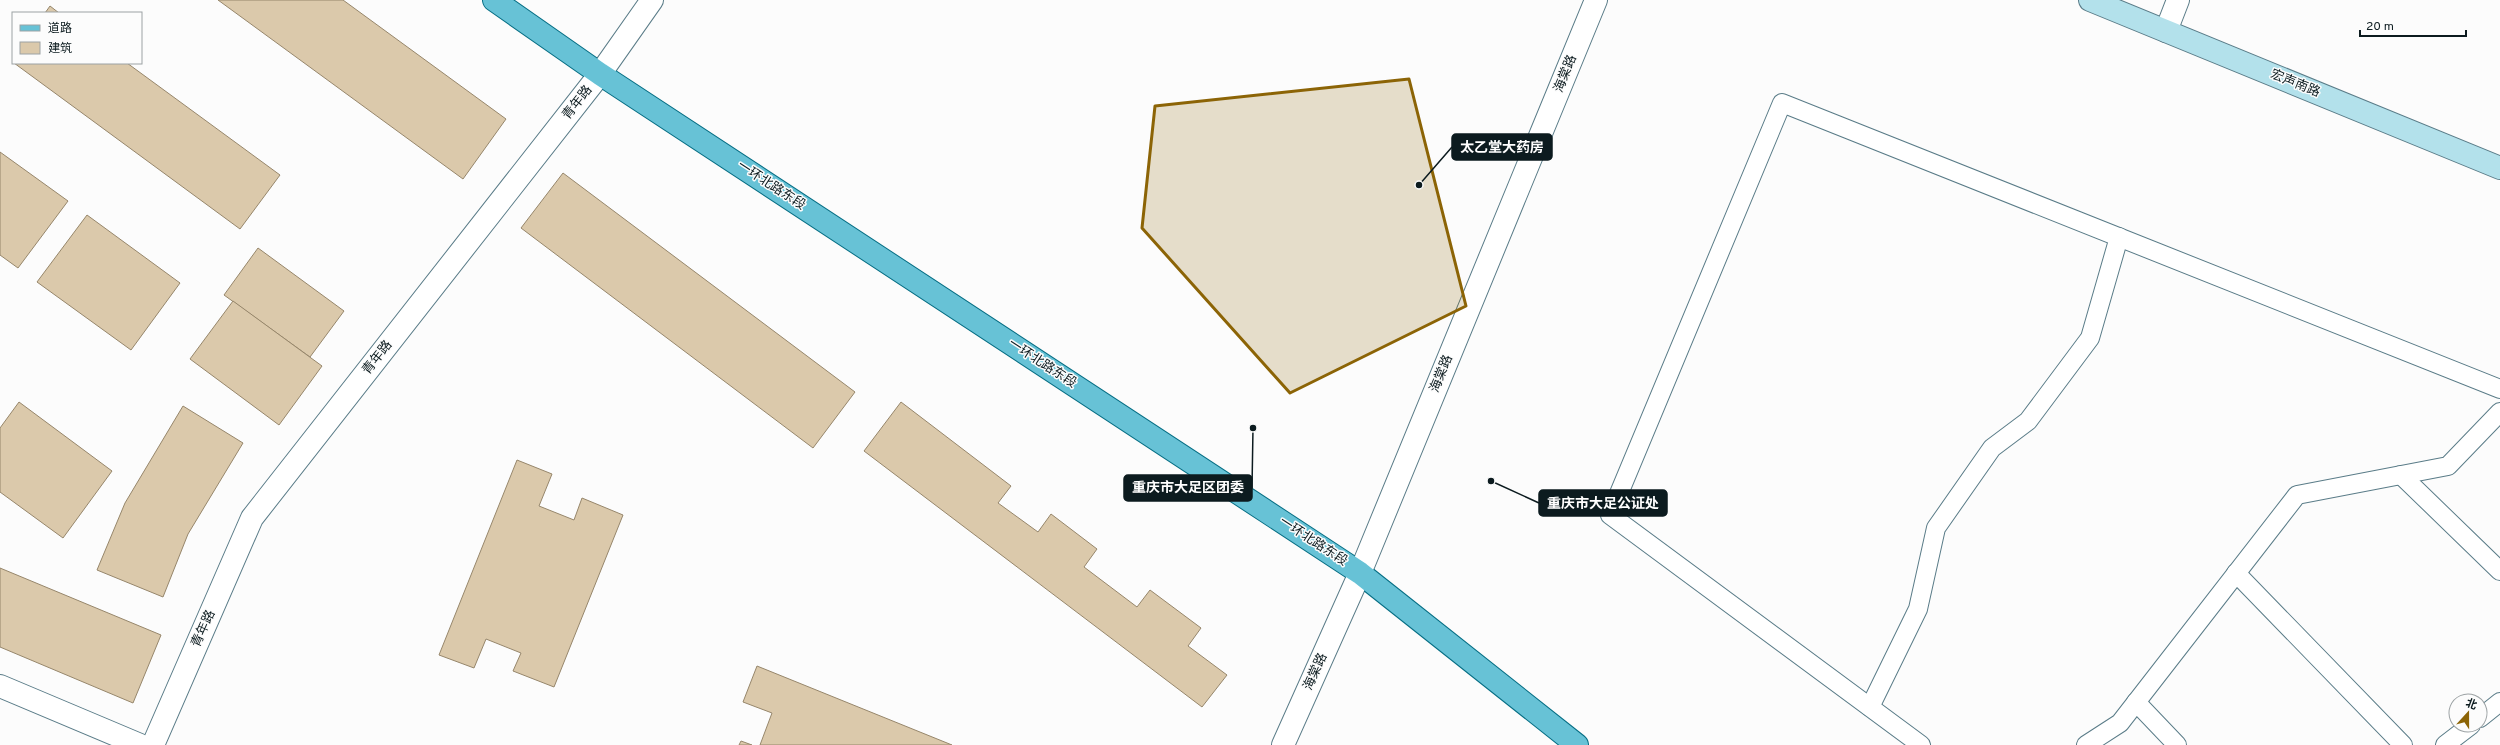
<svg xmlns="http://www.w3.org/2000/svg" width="2500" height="745" viewBox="0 0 2500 745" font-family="Overpass,'Noto Sans SC',sans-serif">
<rect width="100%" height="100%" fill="#fcfcfc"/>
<g fill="#dbc9ab" stroke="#96866b">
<polygon points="218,0 343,0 506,119 463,179"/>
<polygon points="50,6 59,13 45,13"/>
<polygon points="14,63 127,63 280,175 240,229"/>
<polygon points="0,152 68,201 18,268 0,255"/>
<polygon points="563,173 855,392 813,448 521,228"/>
<polygon points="87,215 180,283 131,350 37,282"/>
<polygon points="258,248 344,311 310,357 224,295"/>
<polygon points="233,301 322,366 279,425 190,359"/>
<polygon points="19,402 112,471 63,538 0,492 0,428"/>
<polygon points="901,402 1011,486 998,503 1038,532 1051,514 1097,549 1084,567 1137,607 1150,590 1201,628 1188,646 1227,675 1202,707 864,451"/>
<polygon points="183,406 243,443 188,534 163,597 97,570 125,503"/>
<polygon points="517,460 552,474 539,506 574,520 582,498 623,515 554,687 513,671 521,653 486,639 474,668 439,655"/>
<polygon points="0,568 161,635 133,703 0,647"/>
<polygon points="757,666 952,745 760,745 772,713 743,702"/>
<polygon points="741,741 752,745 739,745"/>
</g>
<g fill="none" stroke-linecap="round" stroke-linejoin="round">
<defs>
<g id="lane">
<polyline points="2401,475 2500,571"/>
<polyline points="2236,573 2403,745"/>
<polyline points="2136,702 2177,745"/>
<polyline points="1870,707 1918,609 1936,528 1992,448 2028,421 2090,338 2119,237"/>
<polyline points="2480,718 2500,702"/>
<polyline points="1921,745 1610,515 1782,103 2500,389"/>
<polyline points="2086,745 2120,723 2297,495 2448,466 2500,412"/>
<polyline points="2445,745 2471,725"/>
</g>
<g id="street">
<polyline points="2166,31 2178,0"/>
<polyline points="0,686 140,745"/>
<polyline points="153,745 252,518 600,74 652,0"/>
<polyline points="1283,745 1360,573 1596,0"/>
</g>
<polyline id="secondary" points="2090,0 2500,168"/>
<polyline id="primary" points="494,0 600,74 1360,573 1577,745"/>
</defs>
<use href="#lane" stroke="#5a7c88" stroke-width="20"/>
<use href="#street" stroke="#5a7c88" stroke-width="24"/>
<use href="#secondary" stroke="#5a7c88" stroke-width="24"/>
<use href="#primary" stroke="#066e84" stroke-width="24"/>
<use href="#lane" stroke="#fff" stroke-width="18"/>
<use href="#street" stroke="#fff" stroke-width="22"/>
<use href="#secondary" stroke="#b3e1eb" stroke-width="22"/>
<use href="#primary" stroke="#67c2d6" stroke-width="22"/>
</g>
<path fill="#8c6406" fill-opacity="0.2" stroke="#8c6406" stroke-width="3" stroke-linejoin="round" d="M 1409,79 L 1466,306 L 1290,393 L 1142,228 L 1155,106 Z"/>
<g text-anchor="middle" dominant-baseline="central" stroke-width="3" stroke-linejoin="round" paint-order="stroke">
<g font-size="13" fill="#0c1b1f" stroke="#fcfcfc">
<text transform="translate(1566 74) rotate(-68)">海棠路</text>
<text transform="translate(2295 84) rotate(22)">宏声南路</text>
<text transform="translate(578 103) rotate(-52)">青年路</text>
<text transform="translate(771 186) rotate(33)">一环北路东段</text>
<text transform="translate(378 358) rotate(-52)">青年路</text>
<text transform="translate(1042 364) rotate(33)">一环北路东段</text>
<text transform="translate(1442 374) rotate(-68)">海棠路</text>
<text transform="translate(1313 542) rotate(33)">一环北路东段</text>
<text transform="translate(204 629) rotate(-66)">青年路</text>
<text transform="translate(1316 672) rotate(-66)">海棠路</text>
</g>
</g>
<path fill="none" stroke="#0c1b1f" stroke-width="1.5" d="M1419 185L1452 147M1253 428L1252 488M1491 481L1539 503"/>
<g fill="#0c1b1f" stroke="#fcfcfc" stroke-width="1.5">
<circle cx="1419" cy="185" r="4"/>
<circle cx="1253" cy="428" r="4"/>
<circle cx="1491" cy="481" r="4"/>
</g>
<g fill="#0c1b1f" stroke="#0c1b1f" stroke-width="1.5">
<rect x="1452" y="134" width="100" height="26" rx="4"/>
<rect x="1124" y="475" width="128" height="26" rx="4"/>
<rect x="1539" y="490" width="128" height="26" rx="4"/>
</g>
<g font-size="14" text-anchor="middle" font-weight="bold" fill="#fff">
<text x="1502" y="152">太乙堂大药房</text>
<text x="1188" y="492">重庆市大足区团委</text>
<text x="1603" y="508">重庆市大足公证处</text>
</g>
<rect x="12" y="12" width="130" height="52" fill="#fcfcfc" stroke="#9ca2a4"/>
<rect x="20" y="25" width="20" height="6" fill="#67c2d6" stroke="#9ca2a4"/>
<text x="48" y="32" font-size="12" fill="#0c1b1f">道路</text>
<rect x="20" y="42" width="20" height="12" fill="#dbc9ab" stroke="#9ca2a4"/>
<text x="48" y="52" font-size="12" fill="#0c1b1f">建筑</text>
<g transform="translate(2468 713) rotate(21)"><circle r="19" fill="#fcfcfc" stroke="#9ca2a4"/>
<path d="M0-3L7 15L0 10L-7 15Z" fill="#8c6406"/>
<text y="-6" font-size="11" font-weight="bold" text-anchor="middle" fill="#0c1b1f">北</text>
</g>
<path d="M2360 30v6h106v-6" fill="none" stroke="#0c1b1f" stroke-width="2"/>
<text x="2366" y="30" font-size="12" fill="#0c1b1f" stroke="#fcfcfc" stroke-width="3" paint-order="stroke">20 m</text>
</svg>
